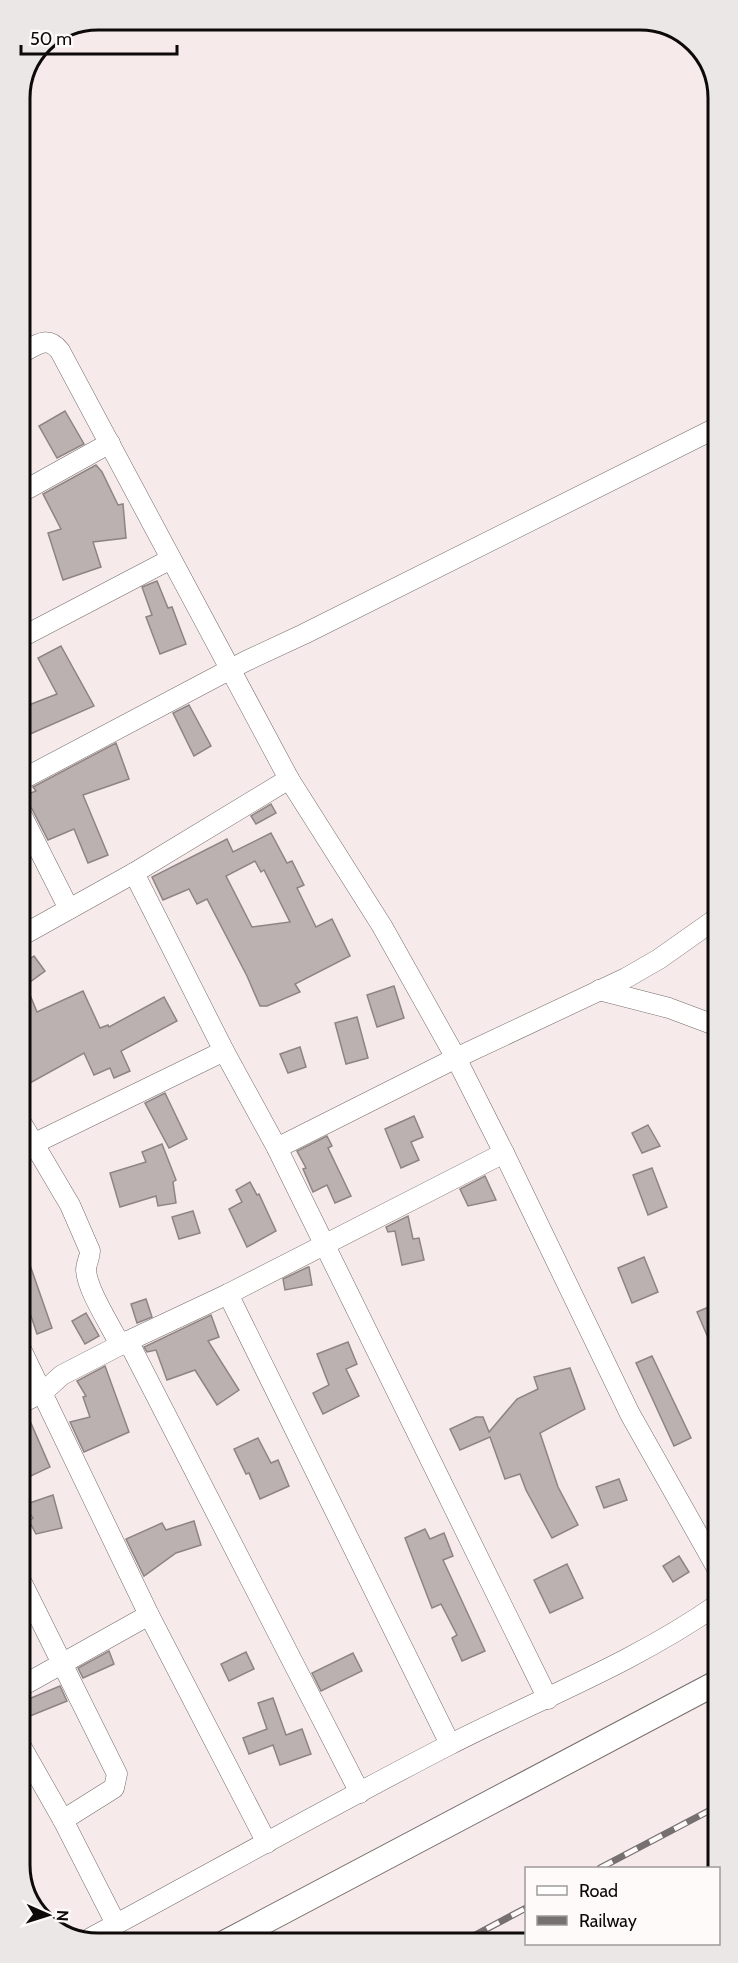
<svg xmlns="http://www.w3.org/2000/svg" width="738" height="1963" viewBox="0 0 738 1963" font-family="Cabin,sans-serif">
<rect width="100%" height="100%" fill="#f6ebea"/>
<g fill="#bbb1b1" stroke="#8e8483" stroke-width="1.5" fill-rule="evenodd">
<polygon points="65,411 84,444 57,458 39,426"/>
<polygon points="96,465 102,472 118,505 123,504 126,538 93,542 101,567 63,580 48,533 61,529 43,494"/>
<polygon points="157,581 168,608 172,607 186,644 160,654 146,617 152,615 142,587"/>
<polygon points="61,646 94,706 21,738 21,708 57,694 38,658"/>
<polygon points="189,705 211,746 194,756 173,713"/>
<polygon points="116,743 129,779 83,795 108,855 88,863 74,829 48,840 32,809 27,804 21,802 21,797 36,791 33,787"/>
<polygon points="271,804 276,813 256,824 251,816"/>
<path d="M 271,833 L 287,863 L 292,861 L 304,885 L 297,888 L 316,927 L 332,919 L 350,956 L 295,984 L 300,992 L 267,1006 L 260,1006 L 247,976 L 207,899 L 197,904 L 189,889 L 163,900 L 152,877 L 227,839 L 233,852 ZM 255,861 L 261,872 L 264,870 L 290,922 L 252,927 L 226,876 Z"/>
<polygon points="34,956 45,971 26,985 37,1012 83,991 100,1028 108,1025 109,1027 164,997 177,1021 121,1051 130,1071 114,1078 110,1068 94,1075 84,1053 21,1088 21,965"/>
<polygon points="394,986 404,1018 377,1027 367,995"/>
<polygon points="357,1017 368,1058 346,1064 335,1023"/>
<polygon points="300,1047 306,1067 288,1073 280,1054"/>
<polygon points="165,1093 187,1139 169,1148 145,1103"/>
<polygon points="414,1116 423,1137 411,1142 419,1160 401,1168 385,1129"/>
<polygon points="648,1125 660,1146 642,1153 632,1133"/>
<polygon points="327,1136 332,1146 328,1148 351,1196 335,1203 327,1185 313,1192 303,1169 306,1168 297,1151"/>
<polygon points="162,1144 176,1180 173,1182 176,1203 158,1206 156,1196 120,1207 110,1173 146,1162 142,1152"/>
<polygon points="652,1168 667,1207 648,1215 633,1175"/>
<polygon points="485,1176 496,1200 468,1206 460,1189"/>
<polygon points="250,1182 257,1195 259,1194 276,1231 247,1247 229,1209 242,1202 236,1190"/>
<polygon points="193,1211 200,1233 179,1239 172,1217"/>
<polygon points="408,1216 413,1239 419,1238 424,1260 402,1265 395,1231 388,1232 386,1227"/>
<polygon points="21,1248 24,1248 52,1328 37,1334 30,1313 25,1314 21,1302"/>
<polygon points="644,1257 658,1292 632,1303 618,1268"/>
<polygon points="308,1267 309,1267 312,1285 285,1290 283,1279"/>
<polygon points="146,1299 152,1317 137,1323 131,1304"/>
<polygon points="718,1303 718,1361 697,1312"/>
<polygon points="86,1313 99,1336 85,1344 72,1321"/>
<polygon points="211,1315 219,1337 208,1341 239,1390 217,1405 195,1370 167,1380 156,1350 147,1352 144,1347"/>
<polygon points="348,1342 357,1364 346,1369 359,1396 323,1414 313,1393 329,1385 317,1354"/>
<polygon points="652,1356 691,1438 674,1446 636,1363"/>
<polygon points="105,1366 129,1432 84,1452 70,1422 90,1417 83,1397 86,1396 77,1381"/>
<polygon points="570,1368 585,1409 540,1433 558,1487 578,1525 552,1538 526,1490 520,1474 505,1479 490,1437 460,1450 450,1429 476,1417 483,1417 489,1432 517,1399 538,1389 534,1377"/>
<polygon points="27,1414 50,1467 22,1480 22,1415"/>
<polygon points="258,1438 271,1463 278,1460 289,1486 260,1499 249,1473 246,1474 234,1449"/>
<polygon points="619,1479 627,1500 604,1508 596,1487"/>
<polygon points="53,1495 62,1528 36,1534 29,1521 33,1518 24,1505"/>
<polygon points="194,1521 201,1545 176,1553 144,1576 126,1539 162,1523 166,1530"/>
<polygon points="425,1529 430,1539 444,1533 453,1556 443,1560 485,1651 462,1661 452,1638 457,1635 441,1604 432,1608 405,1538"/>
<polygon points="679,1556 689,1572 673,1582 663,1566"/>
<polygon points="567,1564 583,1598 550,1613 534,1580"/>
<polygon points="109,1651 114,1664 83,1678 78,1668"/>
<polygon points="246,1652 254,1669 229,1681 221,1664"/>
<polygon points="353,1653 362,1671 321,1691 312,1673"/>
<polygon points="60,1686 67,1701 30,1716 24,1701"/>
<polygon points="273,1698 286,1735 302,1729 311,1754 280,1765 273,1745 249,1754 243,1738 267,1729 258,1703"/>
</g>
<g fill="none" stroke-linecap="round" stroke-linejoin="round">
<defs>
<g id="minor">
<path d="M 20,354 C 35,346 47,334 60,351 L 289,779 L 382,926 L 456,1058 L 504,1153 L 630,1414 L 718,1570"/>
<polyline points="20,493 110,443"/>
<polyline points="20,638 171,559"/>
<polyline points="21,780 246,661 304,634 716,428"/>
<polyline points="21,814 69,909"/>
<polyline points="134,873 224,1051 277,1148 548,1699"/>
<polyline points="21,936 134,873 289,779"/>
<polyline points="599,990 669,1008 717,1026"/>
<path d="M 21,1122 L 70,1205 L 90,1251 C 90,1258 86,1263 86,1270 C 87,1290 111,1326 120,1345"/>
<polyline points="33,1144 224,1051"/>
<polyline points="277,1148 456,1058 626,978 659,959 717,918"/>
<polyline points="228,1294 450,1744"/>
<polyline points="128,1341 360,1793"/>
<polyline points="21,1349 149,1615 267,1843"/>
<polyline points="22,1403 43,1392 62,1375 128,1341 228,1294 504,1153"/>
<polyline points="22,1583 117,1774 114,1788 63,1820"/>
<polyline points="22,1686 149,1615"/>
<polyline points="22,1748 63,1820 116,1924"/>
<path d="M 85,1941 C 206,1876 327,1808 449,1745 C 539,1699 634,1663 718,1604"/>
</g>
<polyline id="tertiary" points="224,1943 718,1682"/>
</defs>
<use href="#minor" stroke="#756c6b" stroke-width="21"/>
<use href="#tertiary" stroke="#756c6b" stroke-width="26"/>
<use href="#minor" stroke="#fff" stroke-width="20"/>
<use href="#tertiary" stroke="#fff" stroke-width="24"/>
<defs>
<g id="rail">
<polyline points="600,1868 718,1806"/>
<polyline points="462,1942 526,1908"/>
</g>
</defs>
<use href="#rail" stroke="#777070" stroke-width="7"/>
<use href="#rail" stroke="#fefafa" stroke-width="4.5" stroke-dasharray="14" stroke-linecap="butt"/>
</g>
<path d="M0 0H738V1963H0ZM98 30H640A68 68 0 0 1 708 98V1865A68 68 0 0 1 640 1933H98A68 68 0 0 1 30 1865V98A68 68 0 0 1 98 30Z" fill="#ebe7e7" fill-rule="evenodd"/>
<path fill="none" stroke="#0e0a0a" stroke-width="3" d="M98 30H640A68 68 0 0 1 708 98V1865A68 68 0 0 1 640 1933H98A68 68 0 0 1 30 1865V98A68 68 0 0 1 98 30Z"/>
<rect x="525" y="1867" width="195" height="78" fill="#fefafa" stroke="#9e9a9a" stroke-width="1.5"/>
<rect x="537" y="1886" width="30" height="9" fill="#ffffff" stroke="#9e9a9a" stroke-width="1.5"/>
<text x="579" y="1897" font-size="18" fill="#0e0a0a">Road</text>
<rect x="537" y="1916" width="30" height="9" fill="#777070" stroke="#9e9a9a" stroke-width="1.5"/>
<text x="579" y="1927" font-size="18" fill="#0e0a0a">Railway</text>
<g transform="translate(48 1915) rotate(93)" stroke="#fefafa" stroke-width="4.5" paint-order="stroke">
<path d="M0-4.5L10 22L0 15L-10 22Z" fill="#0e0a0a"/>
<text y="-9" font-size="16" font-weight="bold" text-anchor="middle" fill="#0e0a0a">N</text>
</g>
<path d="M21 45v9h156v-9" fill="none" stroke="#0e0a0a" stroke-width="3"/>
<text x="30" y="45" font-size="18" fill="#0e0a0a" stroke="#fefafa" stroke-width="4.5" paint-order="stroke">50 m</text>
</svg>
